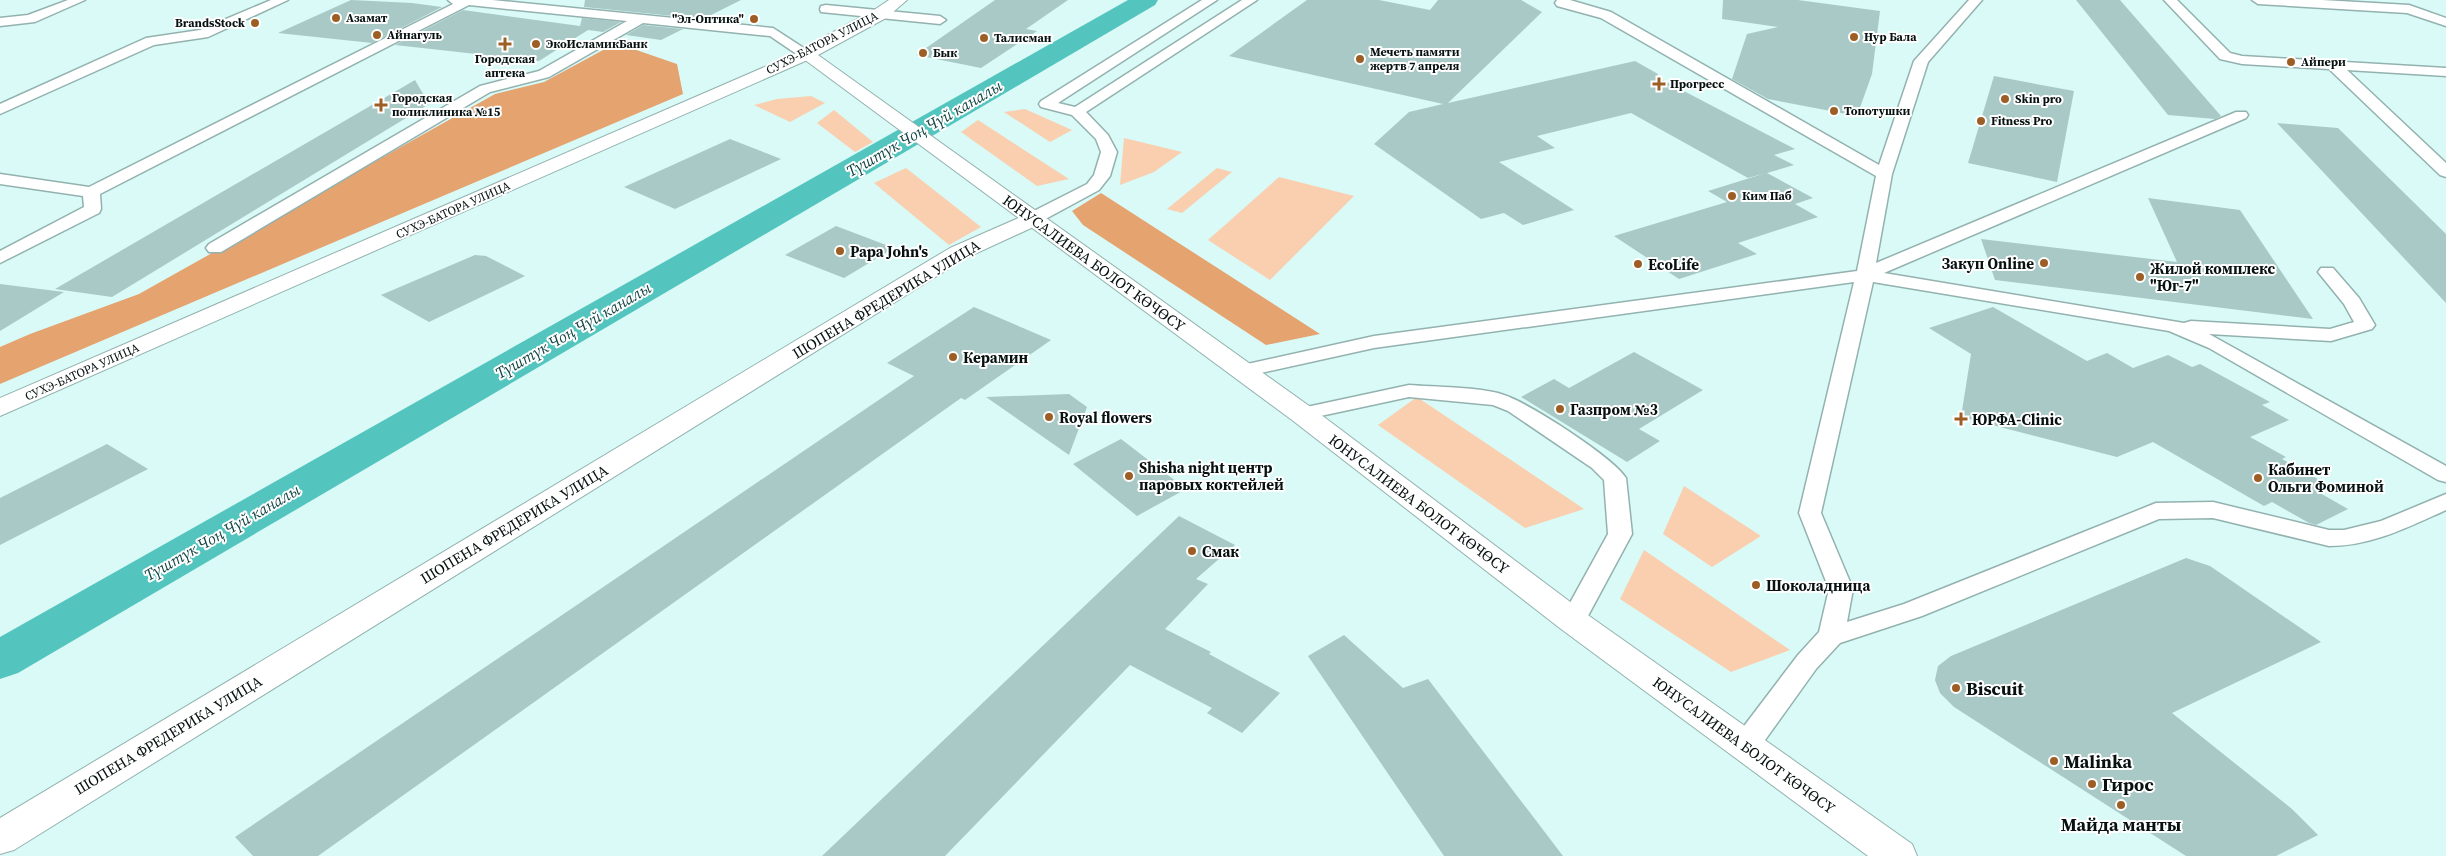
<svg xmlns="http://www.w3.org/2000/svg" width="2446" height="856" viewBox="0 0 2446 856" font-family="'Source Serif 4',serif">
<rect width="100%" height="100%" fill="#d9faf7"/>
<g fill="#f9cfaf">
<polygon points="811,96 825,103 790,122 754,105 777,99"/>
<polygon points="1025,109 1072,130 1050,142 1004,112"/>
<polygon points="834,110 873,142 855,152 817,123"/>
<polygon points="978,120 1069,179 1037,186 961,132"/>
<polygon points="1124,138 1182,152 1154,172 1120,185"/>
<polygon points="906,168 981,227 949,245 874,183"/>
<polygon points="1217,168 1232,172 1182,213 1167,209"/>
<polygon points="1279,177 1354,196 1270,280 1208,240"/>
<polygon points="1417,397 1584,509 1525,528 1378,425"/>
<polygon points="1684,486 1761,536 1712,567 1663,534"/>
<polygon points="1644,550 1790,650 1731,672 1620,599"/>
</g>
<g fill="#e4a36f">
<polygon points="616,43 677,64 683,94 0,384 0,347 30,334 139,294 495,94 544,82"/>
<polygon points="1101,193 1320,334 1266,345 1083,225 1072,211"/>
</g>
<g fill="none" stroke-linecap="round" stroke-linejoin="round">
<polygon fill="#53c5be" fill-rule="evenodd" points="1128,0 1158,0 1155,5 18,673 0,679 0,637"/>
</g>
<g fill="#a9c9c7">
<polygon points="351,0 412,3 442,7 372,43 278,33"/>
<polygon points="585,0 741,0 703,19 584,7"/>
<polygon points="995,0 1068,0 1026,29 1037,31 981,68 916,55"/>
<polygon points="1307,0 1379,0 1430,10 1438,0 1521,0 1542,12 1448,103 1635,61 1658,74 1657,77 1795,149 1774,155 1794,165 1767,173 1813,198 1795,204 1818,217 1738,243 1757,254 1679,279 1614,236 1727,202 1708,191 1766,173 1748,178 1631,113 1537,136 1555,148 1499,162 1574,210 1523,225 1504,213 1481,219 1374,144 1409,112 1443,104 1229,56"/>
<polygon points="1723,0 1798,0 1880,11 1872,74 1857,116 1768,99 1732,79 1747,34 1778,27 1722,19"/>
<polygon points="2076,0 2120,0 2221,116 2215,119 2168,115"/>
<polygon points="463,10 580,26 582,18 621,22 603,32 588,30 539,61 395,45"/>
<polygon points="643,25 683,29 661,40 626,35"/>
<polygon points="1994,76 2074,91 2057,182 1968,163"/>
<polygon points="415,80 429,104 112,297 55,289"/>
<polygon points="2277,123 2338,128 2446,234 2446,303"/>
<polygon points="730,139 781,159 675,209 624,187"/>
<polygon points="2148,198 2240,210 2313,319 1995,280 1981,239 2177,262"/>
<polygon points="836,226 894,248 844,278 785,255"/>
<polygon points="475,255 486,256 525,276 429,322 381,295"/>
<polygon points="0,284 64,292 0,331"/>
<polygon points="974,307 1051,340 965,400 961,398 318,856 253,856 235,837 914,376 887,363"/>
<polygon points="1993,307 2087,361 2107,353 2133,368 2168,355 2192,367 2200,364 2270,402 2262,405 2289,420 2250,437 2286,457 2282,459 2325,483 2313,489 2348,509 2316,525 2309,523 2272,502 2264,506 2153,442 2117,457 1961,417 1971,354 1929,328"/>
<polygon points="1634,352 1703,390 1639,429 1660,441 1627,462 1521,397 1554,379 1569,388"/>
<polygon points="1069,394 1087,407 1069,455 986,397"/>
<polygon points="1121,439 1186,489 1137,516 1073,464"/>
<polygon points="107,444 148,469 0,545 0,498"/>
<polygon points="1179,516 1235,545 1196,579 1208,584 1165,629 1211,652 1209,654 1280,693 1242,733 1207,713 1212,708 1130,665 945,856 822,856"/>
<polygon points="2186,558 2210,566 2321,642 2172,713 2292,809 2318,835 2276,856 2186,856 1954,707 1940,693 1935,680 1938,666 1951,656"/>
<polygon points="1344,635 1403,688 1428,679 1563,856 1444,856 1308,656"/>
</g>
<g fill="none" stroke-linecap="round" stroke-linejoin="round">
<defs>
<g id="service">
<polygon points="68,0 85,0 35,22 0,26 0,18 28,15"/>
<polygon points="271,0 288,0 208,37 154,45 0,114 0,104 146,38 200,30"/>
<polygon points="448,0 492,0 773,28 813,54 806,58 801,57 770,36 643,23 549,77 490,92 221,252 209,252 206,248 209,244 480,86 539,71 627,21 469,5 100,194 101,209 99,213 0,263 0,251 84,207 83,196 0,184 0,174 89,187 453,4"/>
<polygon points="1202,0 1217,0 1058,103 1075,107 1242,0 1257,0 1086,112 1108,135 1117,152 1110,176 1099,190 1038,223 1026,223 1023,219 1026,215 1087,184 1094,175 1101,152 1096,139 1072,115 1041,107 1039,104 1041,101"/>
<path d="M 1557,0 L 1570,0 L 1611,12 L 1879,165 L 1914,61 L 1969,0 L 1982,0 L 1928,62 L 1892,174 L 1876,263 L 2236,112 L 2246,112 L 2248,115 L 2246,118 L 1884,273 L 2184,323 L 2191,321 L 2330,329 L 2354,322 L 2344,304 L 2318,272 L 2321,268 L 2333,268 L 2359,298 L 2375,325 L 2372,329 L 2331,341 L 2209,334 L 2446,466 L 2446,482 L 2438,480 L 2209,348 L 2169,331 L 1873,282 L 1821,513 L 1853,589 L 1847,622 L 1904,604 L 2156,503 L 2213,502 L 2329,530 L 2344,530 L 2381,521 L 2446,494 L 2446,510 C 2408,527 2372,546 2329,546 L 2213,518 L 2159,519 L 1922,616 L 1840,643 L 1816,669 L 1755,754 L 1745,757 L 1735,754 L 1731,746 L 1735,738 L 1798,655 L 1819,632 L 1829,589 L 1799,513 L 1854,282 L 1374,348 L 1243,377 L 1236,375 L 1233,371 L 1236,367 L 1243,365 L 1374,336 L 1857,271 L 1876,176 L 1601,18 L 1557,6 L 1555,3 Z"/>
<polygon points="2164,0 2177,0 2230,53 2242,56 2446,68 2446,76 2347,70 2446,163 2446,177 2440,175 2329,69 2242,64 2220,59"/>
<polygon points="2252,0 2322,0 2409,5 2446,18 2446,26 2407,13 2258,4"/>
<polygon points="826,5 940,16 946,20 940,24 821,12 820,9 821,6"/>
<path d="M 1409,385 C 1434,387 1482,387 1504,395 C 1529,403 1613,457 1626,478 L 1632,534 L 1582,627 L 1573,630 L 1564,627 L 1560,621 L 1608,534 L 1604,480 L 1592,468 L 1508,411 L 1493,405 L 1409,397 L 1302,420 L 1295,419 L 1292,414 L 1295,409 L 1302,408 Z"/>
</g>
<polygon id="minor" points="1032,212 1040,214 1043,219 1040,224 966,258 14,850 0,854 0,818 950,248"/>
<polygon id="secondary" points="806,49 812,50 815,54 812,58 0,416 0,398"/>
<polygon id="primary" points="889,0 907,0 886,18 818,55 1312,408 1585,613 1912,844 1917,856 1868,856 1561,629 1292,420 797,54 800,50 874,10"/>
</defs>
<use href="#service" stroke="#93b2af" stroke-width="3"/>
<use href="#minor" stroke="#93b2af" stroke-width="2"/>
<use href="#secondary" stroke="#93b2af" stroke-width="2"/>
<use href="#primary" stroke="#93b2af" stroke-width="2"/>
<use href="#service" fill="#fff" fill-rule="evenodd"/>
<use href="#minor" fill="#fff" fill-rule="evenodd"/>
<use href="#secondary" fill="#fff" fill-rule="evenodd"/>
<use href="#primary" fill="#fff" fill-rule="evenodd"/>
</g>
<g fill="#9d5e26" stroke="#fff" stroke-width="2">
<circle cx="336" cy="18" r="5"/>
<circle cx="754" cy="19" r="5"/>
<circle cx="255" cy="23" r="5"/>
<circle cx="377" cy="35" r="5"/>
<circle cx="1854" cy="37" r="5"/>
<circle cx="984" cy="38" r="5"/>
<path d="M502.5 36.5h5v5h5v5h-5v5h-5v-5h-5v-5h5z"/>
<circle cx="536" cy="44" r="5"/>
<circle cx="923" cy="53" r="5"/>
<circle cx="1360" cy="59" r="5"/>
<circle cx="2291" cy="62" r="5"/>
<path d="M1656.5 76.5h5v5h5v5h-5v5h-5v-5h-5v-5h5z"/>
<circle cx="2005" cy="99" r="5"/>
<path d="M378.5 97.5h5v5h5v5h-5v5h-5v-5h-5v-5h5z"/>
<circle cx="1834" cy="111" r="5"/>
<circle cx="1981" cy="121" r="5"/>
<circle cx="1732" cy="196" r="5"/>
<circle cx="840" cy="251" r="5"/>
<circle cx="2044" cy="263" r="5"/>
<circle cx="1638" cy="264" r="5"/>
<circle cx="2140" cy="277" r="5"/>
<circle cx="953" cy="357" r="5"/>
<circle cx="1560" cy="409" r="5"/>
<circle cx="1049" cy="417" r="5"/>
<path d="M1958.5 411.5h5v5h5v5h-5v5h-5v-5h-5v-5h5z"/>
<circle cx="1129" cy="476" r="5"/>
<circle cx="2258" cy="478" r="5"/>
<circle cx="1192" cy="551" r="5"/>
<circle cx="1756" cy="585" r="5"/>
<circle cx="1956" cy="688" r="5"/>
<circle cx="2054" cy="761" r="5"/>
<circle cx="2092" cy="784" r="5"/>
<circle cx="2121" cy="805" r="5"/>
</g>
<g text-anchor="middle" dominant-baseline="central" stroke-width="4" stroke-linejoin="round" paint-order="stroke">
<g font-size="12" font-weight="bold" fill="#061110" stroke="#fff" text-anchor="start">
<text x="346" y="18">Азамат</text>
<text x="744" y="19" text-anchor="end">"Эл-Оптика"</text>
<text x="245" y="23" text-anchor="end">BrandsStock</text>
<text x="387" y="35">Айнагуль</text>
<text x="1864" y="37">Нур Бала</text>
<text x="994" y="38">Талисман</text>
<text x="546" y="44">ЭкоИсламикБанк</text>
<text x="1370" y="52">Мечеть памяти<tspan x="1370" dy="14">жертв 7 апреля</tspan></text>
<text x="933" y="53">Бык</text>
<text x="505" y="59" text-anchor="middle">Городская<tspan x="505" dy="14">аптека</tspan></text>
<text x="2301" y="62">Айпери</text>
<text x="1670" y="84">Прогресс</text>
<text x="392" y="98">Городская<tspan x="392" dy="14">поликлиника №15</tspan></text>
<text x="2015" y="99">Skin pro</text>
<text x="1844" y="111">Топотушки</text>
<text x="1991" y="121">Fitness Pro</text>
<text x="1742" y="196">Ким Паб</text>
</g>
<g font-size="12" fill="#061110" stroke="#fff">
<text transform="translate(822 43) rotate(-27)">СУХЭ-БАТОРА УЛИЦА</text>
<text transform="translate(453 210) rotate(-24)">СУХЭ-БАТОРА УЛИЦА</text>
<text transform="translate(82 372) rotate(-24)">СУХЭ-БАТОРА УЛИЦА</text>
</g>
<g font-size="15" font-weight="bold" fill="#061110" stroke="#fff" text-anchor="start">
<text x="850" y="251">Papa John's</text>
<text x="2034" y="263" text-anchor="end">Закуп Online</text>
<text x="1648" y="264">EcoLife</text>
<text x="2150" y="268">Жилой комплекс<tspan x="2150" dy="17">"Юг-7"</tspan></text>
<text x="963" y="357">Керамин</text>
<text x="1570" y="409">Газпром №3</text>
<text x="1059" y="417">Royal flowers</text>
<text x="1972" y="419">ЮРФА-Clinic</text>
<text x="1139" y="467">Shisha night центр<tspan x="1139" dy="17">паровых коктейлей</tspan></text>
<text x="2268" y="469">Кабинет<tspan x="2268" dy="17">Ольги Фоминой</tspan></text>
<text x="1202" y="551">Смак</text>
<text x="1766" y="585">Шоколадница</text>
</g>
<g font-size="15" fill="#061110" stroke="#fff">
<text transform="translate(1094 263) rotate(36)">ЮНУСАЛИЕВА БОЛОТ КӨЧӨСҮ</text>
<text transform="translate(886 299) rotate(-31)">ШОПЕНА ФРЕДЕРИКА УЛИЦА</text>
<text transform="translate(1419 504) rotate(37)">ЮНУСАЛИЕВА БОЛОТ КӨЧӨСҮ</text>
<text transform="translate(514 524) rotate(-31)">ШОПЕНА ФРЕДЕРИКА УЛИЦА</text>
<text transform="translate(168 735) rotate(-31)">ШОПЕНА ФРЕДЕРИКА УЛИЦА</text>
<text transform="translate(1744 745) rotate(36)">ЮНУСАЛИЕВА БОЛОТ КӨЧӨСҮ</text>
</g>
<g font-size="16" font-style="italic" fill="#134644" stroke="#fff">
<text transform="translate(924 128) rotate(-30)">Түштүк Чоң Чүй каналы</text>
<text transform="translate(573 330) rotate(-30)">Түштүк Чоң Чүй каналы</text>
<text transform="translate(222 532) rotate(-30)">Түштүк Чоң Чүй каналы</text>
</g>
<g font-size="18" font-weight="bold" fill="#061110" stroke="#fff" text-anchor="start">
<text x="1966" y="688">Biscuit</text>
<text x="2064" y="761">Malinka</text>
<text x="2102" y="784">Гирос</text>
<text x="2121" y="824" text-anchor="middle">Майда манты</text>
</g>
</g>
</svg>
